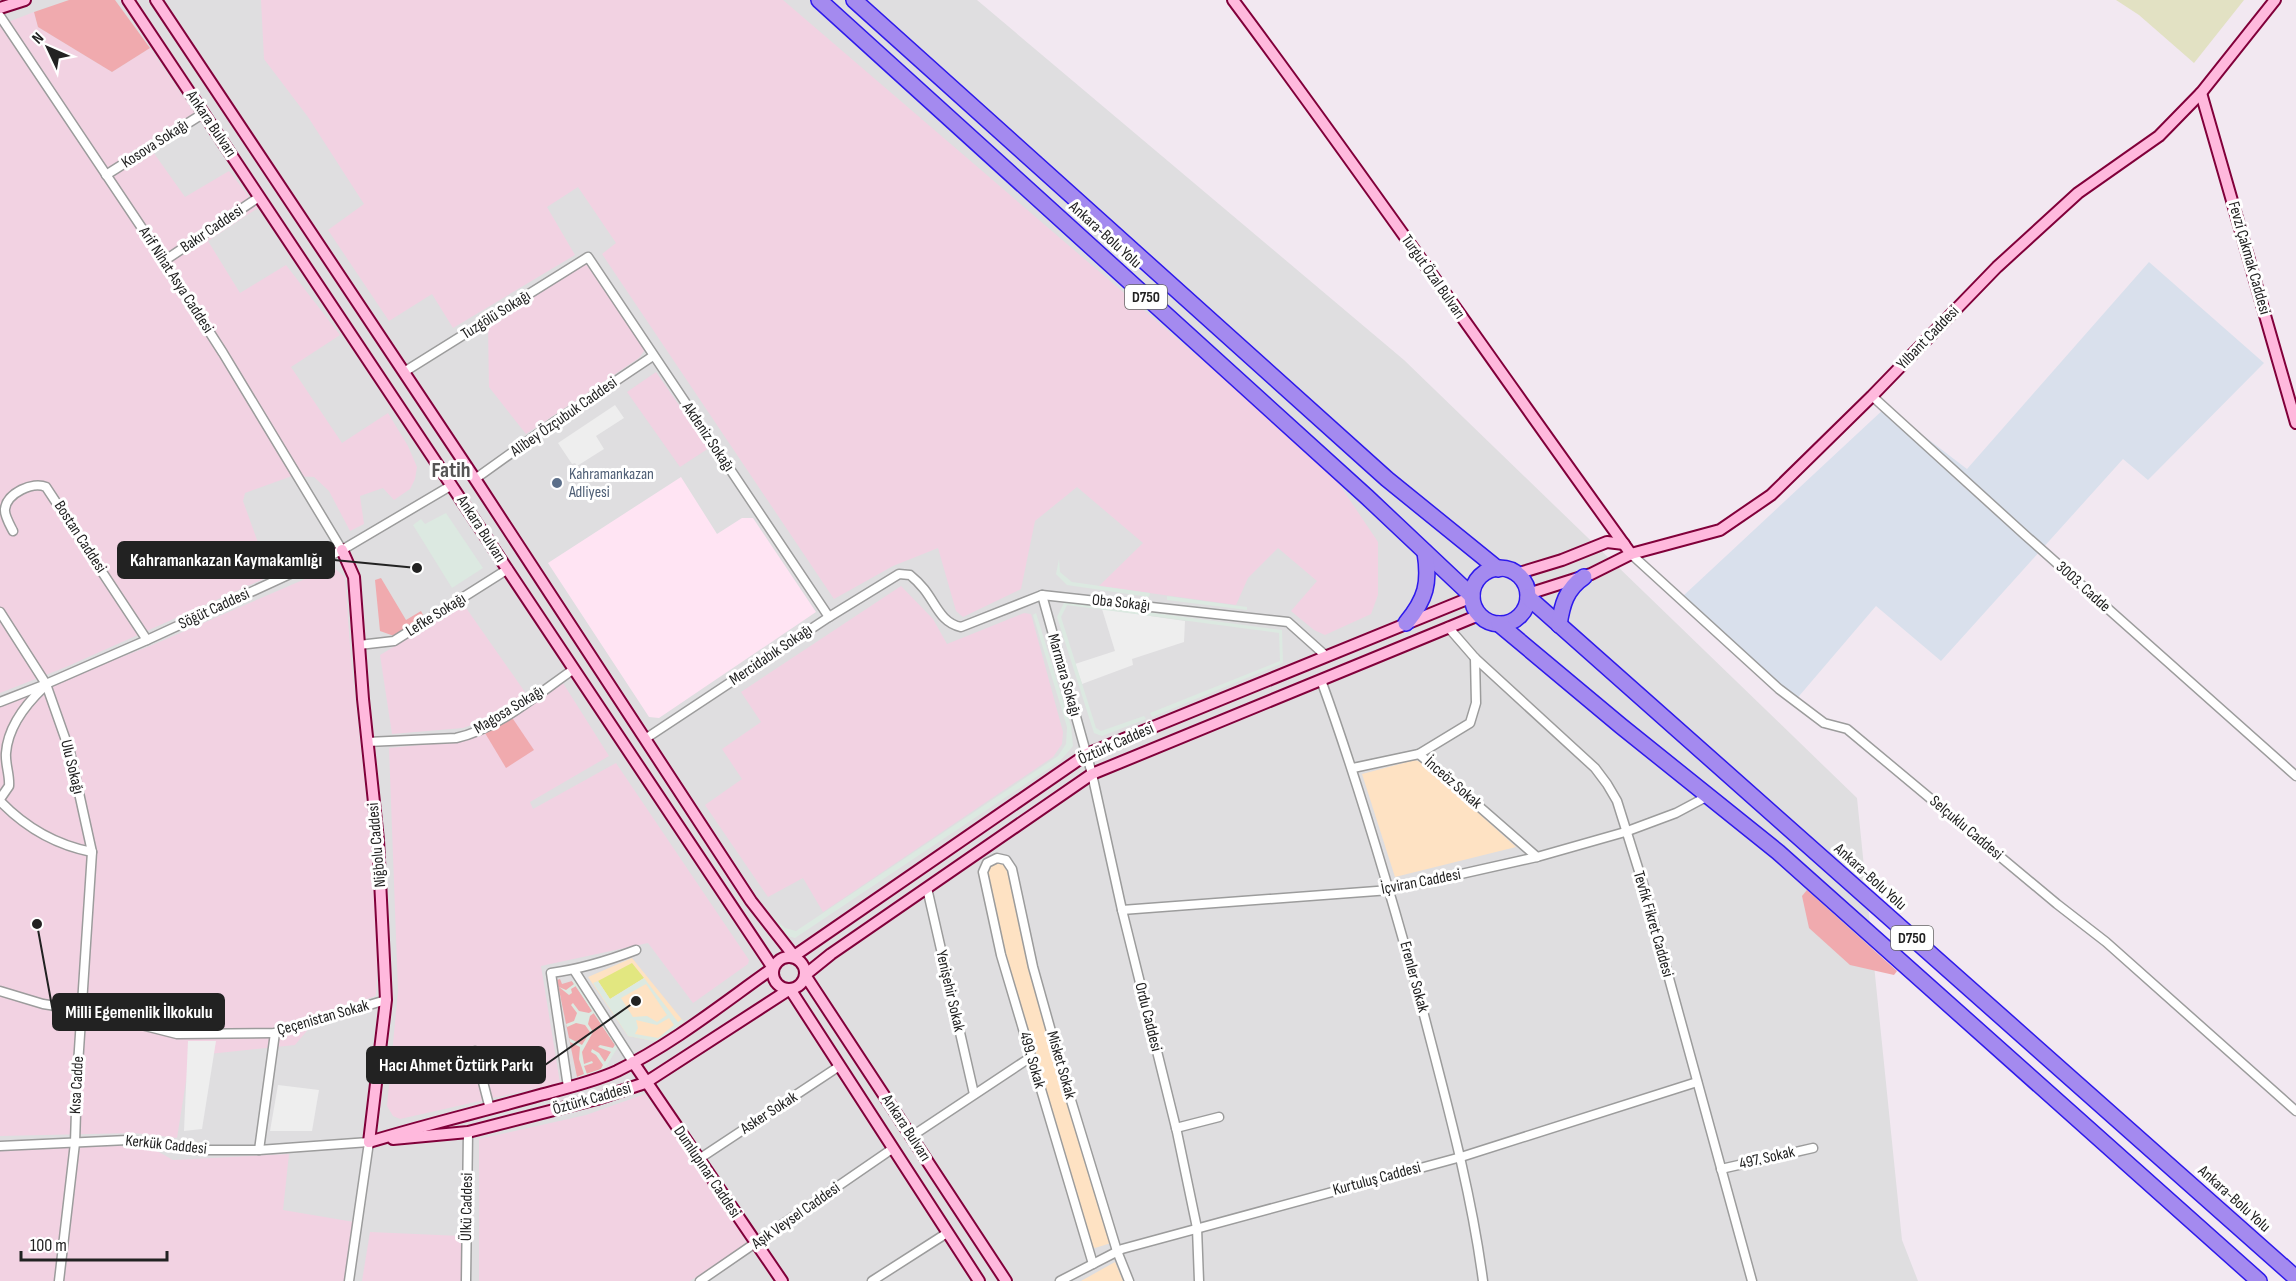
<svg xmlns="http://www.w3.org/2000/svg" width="2296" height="1281" viewBox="0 0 2296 1281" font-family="'Sofia Sans Condensed',sans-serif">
<rect width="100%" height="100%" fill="#f2e8f1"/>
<polygon fill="#dfdee0" points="0,0 977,0 1404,360 1857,798 1902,1240 1918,1281 0,1281"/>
<polygon fill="#d9e0ec" points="2149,262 2264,363 2148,480 2123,459 1941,661 1876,606 1794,702 1682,597 1886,407 1967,469"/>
<polygon fill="#ffe4f3" points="681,477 717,534 742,518 753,518 816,612 659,718 649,717 548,563"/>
<g fill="#f2d2e2">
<polygon points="261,0 783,0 1329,469 1378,542 1378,595 1371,614 1325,635 1314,630 1291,611 1317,581 1278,548 1248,578 1236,605 1099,586 1143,543 1077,487 1035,521 1021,589 963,617 956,611 938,548 893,566 834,599 602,254 616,243 578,187 547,207 575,255 453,328 432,294 389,321 328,230 364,204 308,117 264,59"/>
<polygon points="34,12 38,27 112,72 150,48 197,117 151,149 185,197 229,171 258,208 208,241 240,293 286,265 340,335 291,367 342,443 388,413 408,446 417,467 415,479 410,489 394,500 383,488 360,496 364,524 350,531 329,491 314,477 292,476 245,493 243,501 270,576 66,667 0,693 0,25"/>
<polygon points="586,264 643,346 644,351 639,358 526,434 489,387 488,326"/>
<polygon points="656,372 709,448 680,467 627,392"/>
<polygon points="333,567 345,577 351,660 379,913 376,996 321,1014 295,1045 190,1056 177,1138 134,1133 0,1136 0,704 150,646"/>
<polygon points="901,586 933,619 947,644 1024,613 1031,614 1063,732 1062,744 1053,757 823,912 803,878 768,897 705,805 742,779 722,749 761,722 741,692"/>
<polygon points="464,605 527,695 480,722 463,728 392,734 380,655"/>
<polygon points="563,683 609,756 530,802 533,809 616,763 749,960 748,964 693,1003 648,943 541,966 560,1083 400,1119 393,1116 387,1106 398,991 389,748 461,741 485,733"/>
<polygon points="645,1094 724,1204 746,1242 745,1246 690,1281 479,1281 479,1139 586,1115"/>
<polygon points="120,1146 157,1151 173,1160 289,1154 283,1210 354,1222 344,1281 0,1281 0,1149"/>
<polygon points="370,1232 461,1236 462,1281 362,1281"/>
</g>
<g fill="#f0aaae">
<polygon points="69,0 115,0 150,48 112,72 38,27 34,12"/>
<polygon points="381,578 406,620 421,611 424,617 394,636 380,631 375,580"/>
<polygon points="511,716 534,750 506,768 485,733"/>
<polygon points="1807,890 1897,971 1894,975 1850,965 1809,928 1802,896"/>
<polygon points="560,979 562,984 572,981 615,1045 601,1069 577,1077 557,980"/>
</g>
<polygon fill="#e2e1c3" points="2116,0 2244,0 2194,63 2139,15"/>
<g fill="#fee2c3">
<polygon points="1415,760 1423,763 1516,847 1395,877 1362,774"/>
<path d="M 994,863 L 1005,865 L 1009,872 L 1021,933 L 1111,1243 L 1095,1248 L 1091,1246 C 1053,1123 1013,999 986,873 Z"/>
<polygon points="632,958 684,1022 659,1042 628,1036 588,977"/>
<polygon points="1115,1262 1123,1281 1081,1281"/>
</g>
<polygon fill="#e2e780" points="632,963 644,978 610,999 598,981"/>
<g fill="#eee">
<polygon points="615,405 624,418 596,436 604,449 577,466 575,463 572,464 558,443"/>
<polygon points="1102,609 1185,621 1184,642 1132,659 1133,665 1082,684 1075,664 1115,651"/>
<polygon points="188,1041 216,1041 202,1129 184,1131"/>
<polygon points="278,1085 319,1090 312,1131 270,1131"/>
</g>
<g fill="#dce9e1" fill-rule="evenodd">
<polygon points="446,513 483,568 452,588 413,525 421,519 425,524"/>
<polygon points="1059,559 1060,572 1072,582 1150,593 1149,597 1067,585 1056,574"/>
<polygon points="1167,596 1247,607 1247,610 1167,600"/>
<polygon points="1065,601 1282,630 1283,663 1152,717 1150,713 1280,661 1279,633 1067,605 1061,617 1096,728 1101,731 1144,716 1146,719 1102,736 1094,733 1057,617"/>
<polygon points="1036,613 1071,726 1073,746 1060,761 795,938 784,935 764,917 769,913 785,928 796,931 1058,756 1066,744 1067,727 1033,615"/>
<path d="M 644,978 L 678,1022 L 682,1019 L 684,1022 L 659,1042 L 628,1036 L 593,983 L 598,981 L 610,999 ZM 646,984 L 667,1015 L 657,1022 L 647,1016 L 633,1017 L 621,998 ZM 669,1018 L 674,1025 L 658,1038 L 635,1034 L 638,1028 L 636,1020 L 657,1025 Z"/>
<path d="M 576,980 L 619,1045 L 603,1072 L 578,1079 L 577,1077 L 584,1074 L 579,1059 L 580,1047 L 570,1042 L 569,1038 L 582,1045 L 590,1032 L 585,1025 L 576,1023 L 567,1027 L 566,1024 L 574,1021 L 577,1013 L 571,1005 L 573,1003 L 579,1011 L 589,1013 L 592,1011 L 576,986 L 571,989 L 572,993 L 569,995 L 559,987 L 566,990 L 574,984 L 572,981 ZM 594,1013 L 615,1045 L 613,1048 L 600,1045 L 598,1047 L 611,1052 L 605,1062 L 599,1053 L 592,1049 L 591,1052 L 596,1055 L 603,1065 L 601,1069 L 587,1074 L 584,1066 L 593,1063 L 592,1061 L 584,1064 L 582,1052 L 593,1032 L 588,1024 L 590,1016 Z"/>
</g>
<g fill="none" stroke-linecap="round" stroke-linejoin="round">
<defs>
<g id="street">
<polyline points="0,16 164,261 223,353 342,550"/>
<polyline points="106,175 204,113"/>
<polyline points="164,261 259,197"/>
<polyline points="404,372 588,257 829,617"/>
<polyline points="1872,396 2025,535 2296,776"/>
<polyline points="475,479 556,421 653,356"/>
<path d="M 13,531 C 10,525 4,515 5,509 C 7,493 33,481 46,487 L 147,640"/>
<polyline points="1631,554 1779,689 1824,723 1847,729 2057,904 2106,942 2296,1111"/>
<polyline points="1042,595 1092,774 1122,910 1177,1132 1197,1228 1199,1281"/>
<polyline points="0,612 46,684 70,752 92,852 77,1080 75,1143 59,1281"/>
<polyline points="1448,627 1475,658 1595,768 1607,784 1617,801 1644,887 1752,1281"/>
<polyline points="359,645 394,641 508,569"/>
<path d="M 1321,680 C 1361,790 1393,901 1424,1015 C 1447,1104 1471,1190 1483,1281"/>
<polyline points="0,702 46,684 147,640 342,550 452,485"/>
<path d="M 645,739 L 829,617 L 899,574 L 910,575 C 915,579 920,584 924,589 C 936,604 941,623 961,627 L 1042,595 L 1288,622 L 1326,656"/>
<path d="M 367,742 L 456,738 C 498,729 539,693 574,669"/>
<polyline points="1419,754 1537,857"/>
<polyline points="1353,768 1419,754 1470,723 1476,703 1475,658"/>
<path d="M 0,799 L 9,786 C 10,775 5,764 6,753 C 8,726 26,704 44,687"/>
<path d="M 0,801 C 26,828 56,845 92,852"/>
<polyline points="927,888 974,1094"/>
<polyline points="1122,910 1390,890 1537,857 1625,832 1676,813 1708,796"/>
<polyline points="574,970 633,1062"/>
<polyline points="0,991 43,1004 82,1010 177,1034 275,1033 386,1000"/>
<polyline points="475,1051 490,1109"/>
<path d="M 568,1087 L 551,973 C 581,969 607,961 636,950"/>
<polyline points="1176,1128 1219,1117"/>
<polyline points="912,1136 1031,1057"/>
<polyline points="0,1146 128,1140 197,1150 259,1150 369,1142 349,1281"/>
<polyline points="259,1150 275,1033"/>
<polyline points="699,1159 838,1067"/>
<polyline points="1721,1169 1813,1148"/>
<polyline points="1093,1264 1001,955 983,872 987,863 997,858 1006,860 1012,869 1033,967 1063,1074 1117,1251 1129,1281"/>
<polyline points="466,1281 468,1132"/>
<polyline points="700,1281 892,1149"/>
<polyline points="872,1281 947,1233"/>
<polyline points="1060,1281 1122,1249 1461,1157 1697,1082"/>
</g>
<g id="secondary">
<path d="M 128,0 L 773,968 C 722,1004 674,1043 617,1071 C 593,1082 566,1088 540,1095 C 483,1111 425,1125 369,1142"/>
<polyline points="156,0 475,479 751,901 794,956 1087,754 1472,597"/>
<path d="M 1233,0 C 1369,182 1498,370 1631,554"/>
<polyline points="0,8 25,0"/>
<polyline points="2201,93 2296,423"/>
<polyline points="342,550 354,577 363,699 378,840 386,1000 369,1142"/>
<polyline points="1516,574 1562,560 1607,542 1624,544"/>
<polyline points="1528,594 1591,574 1631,554 1720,530 1771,495 1872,396 1997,267 2078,193 2159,136 2201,93 2275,0"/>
<circle cx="789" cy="973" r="16"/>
<polyline points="633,1062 782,1281"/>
<polyline points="393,1139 468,1132 597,1099 645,1083 790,989 979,1281"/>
<polyline points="1006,1281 805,975 831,954 1092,774 1479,615"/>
</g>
<g id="highway">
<polyline points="819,0 1367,497 1472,596"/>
<polyline points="854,0 1387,479 1498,569"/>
<circle cx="1500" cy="596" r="28"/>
<polyline points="1528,597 2296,1278"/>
<path d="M 1406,623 C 1426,599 1430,583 1425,552"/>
<polyline points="1499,624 1621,726 1778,852 2259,1281"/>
<path d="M 1559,625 C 1562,605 1566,589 1584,577"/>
</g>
</defs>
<use href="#street" stroke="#9c9c9c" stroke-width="11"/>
<use href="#secondary" stroke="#81003a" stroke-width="14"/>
<use href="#highway" stroke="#2e1aeb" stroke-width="18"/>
<use href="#street" stroke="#fff" stroke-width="8"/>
<use href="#secondary" stroke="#ffb9dd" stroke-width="10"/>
<use href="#highway" stroke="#a48aef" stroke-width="15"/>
</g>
<circle fill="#5c6f8a" stroke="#fff" stroke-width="2" cx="557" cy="483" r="6"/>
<g text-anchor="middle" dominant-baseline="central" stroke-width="6" stroke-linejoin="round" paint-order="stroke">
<g fill="#fff" stroke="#646464" stroke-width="1.5">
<rect x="1125" y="285" width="42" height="24" rx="4.5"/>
<rect x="1891" y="926" width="42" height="24" rx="4.5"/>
</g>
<g font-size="15" font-weight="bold" fill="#222">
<text x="1146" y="297">D750</text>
<text x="1912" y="938">D750</text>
</g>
<g font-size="16" fill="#222" stroke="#fff">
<text transform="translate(211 124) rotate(56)">Ankara Bulvarı</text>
<text transform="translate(155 144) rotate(-33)">Kosova Sokağı</text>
<text transform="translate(212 229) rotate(-34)">Bakır Caddesi</text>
<text transform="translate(1105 235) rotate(42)">Ankara-Bolu Yolu</text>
<text transform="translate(2249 258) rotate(74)">Fevzi Çakmak Caddesi</text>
<text transform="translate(1433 277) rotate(55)">Turgut Özal Bulvarı</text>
<text transform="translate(176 280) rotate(57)">Arif Nihat Asya Caddesi</text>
<text transform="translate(496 315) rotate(-32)">Tuzgölü Sokağı</text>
<text transform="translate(1928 338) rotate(-46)">Yılbant Caddesi</text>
<text transform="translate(564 417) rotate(-35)">Alibey Özçubuk Caddesi</text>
<text transform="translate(708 437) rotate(56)">Akdeniz Sokağı</text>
<text transform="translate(481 529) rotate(57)">Ankara Bulvarı</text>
<text transform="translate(80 537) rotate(57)">Bostan Caddesi</text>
<text transform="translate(2083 587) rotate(42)">3003. Cadde</text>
<text transform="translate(1121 603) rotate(6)">Oba Sokağı</text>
<text transform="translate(214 609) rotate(-25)">Söğüt Caddesi</text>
<text transform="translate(436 615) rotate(-32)">Lefke Sokağı</text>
<text transform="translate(771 655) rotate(-34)">Mercidabık Sokağı</text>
<text transform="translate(1064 675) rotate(74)">Marmara Sokağı</text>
<text transform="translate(509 710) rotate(-31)">Magosa Sokağı</text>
<text transform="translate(1116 744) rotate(-24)">Öztürk Caddesi</text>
<text transform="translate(72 767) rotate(76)">Ulu Sokağı</text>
<text transform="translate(1453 783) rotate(41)">İnceöz Sokak</text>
<text transform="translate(1966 828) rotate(40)">Selçuklu Caddesi</text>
<text transform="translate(377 845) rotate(-95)">Niğbolu Caddesi</text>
<text transform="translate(1870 877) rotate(42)">Ankara-Bolu Yolu</text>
<text transform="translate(1421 882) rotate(-11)">İçviran Caddesi</text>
<text transform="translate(1653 924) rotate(74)">Tevfik Fikret Caddesi</text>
<text transform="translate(1414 977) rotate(75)">Erenler Sokak</text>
<text transform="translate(950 991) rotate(77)">Yenişehir Sokak</text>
<text transform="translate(1148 1017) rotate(76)">Ordu Caddesi</text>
<text transform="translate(323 1018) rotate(-16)">Çeçenistan Sokak</text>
<text transform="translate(1032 1060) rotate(74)">499. Sokak</text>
<text transform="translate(1061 1065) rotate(74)">Misket Sokak</text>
<text transform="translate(77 1085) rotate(-87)">Kısa Cadde</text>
<text transform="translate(592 1099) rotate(-16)">Öztürk Caddesi</text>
<text transform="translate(769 1113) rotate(-33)">Asker Sokak</text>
<text transform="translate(906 1128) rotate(57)">Ankara Bulvarı</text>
<text transform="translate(166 1145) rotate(6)">Kerkük Caddesi</text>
<text transform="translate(1767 1158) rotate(-13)">497. Sokak</text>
<text transform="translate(707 1172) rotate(56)">Dumlupınar Caddesi</text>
<text transform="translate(1377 1179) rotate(-15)">Kurtuluş Caddesi</text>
<text transform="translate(2234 1199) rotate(42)">Ankara-Bolu Yolu</text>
<text transform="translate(467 1207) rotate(-89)">Ülkü Caddesi</text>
<text transform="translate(796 1216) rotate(-35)">Aşık Veysel Caddesi</text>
</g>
<g font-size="16" fill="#4e5e75" stroke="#fff" text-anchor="start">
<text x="569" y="474">Kahramankazan<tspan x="569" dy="18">Adliyesi</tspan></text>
</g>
<g font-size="22" font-weight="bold" fill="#555" stroke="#fff">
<text x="451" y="470">Fatih</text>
</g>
</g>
<path fill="none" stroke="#222" stroke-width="2" d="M417 568L334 560M37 924L53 1012M636 1001L545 1065"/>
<g fill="#222" stroke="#fff" stroke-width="2">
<circle cx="417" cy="568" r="6"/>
<circle cx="37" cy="924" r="6"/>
<circle cx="636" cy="1001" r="6"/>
</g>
<g fill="#222" stroke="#222" stroke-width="2">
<rect x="118" y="542" width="216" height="36" rx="6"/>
<rect x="53" y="994" width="171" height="36" rx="6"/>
<rect x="367" y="1047" width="178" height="36" rx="6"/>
</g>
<g font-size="18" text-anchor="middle" font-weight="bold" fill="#fff">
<text x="226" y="566">Kahramankazan Kaymakamlığı</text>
<text x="139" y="1018">Milli Egemenlik İlkokulu</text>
<text x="456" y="1071">Hacı Ahmet Öztürk Parkı</text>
</g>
<g transform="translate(48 48) rotate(314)" stroke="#ffffff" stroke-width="4.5" paint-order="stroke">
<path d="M0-4.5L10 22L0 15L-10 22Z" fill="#222222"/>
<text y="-9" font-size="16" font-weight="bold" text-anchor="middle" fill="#222222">N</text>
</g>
<path d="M21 1251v9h146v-9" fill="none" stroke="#222222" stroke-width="3"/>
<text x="30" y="1251" font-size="18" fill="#222222" stroke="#ffffff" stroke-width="4.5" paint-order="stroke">100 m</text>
</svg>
